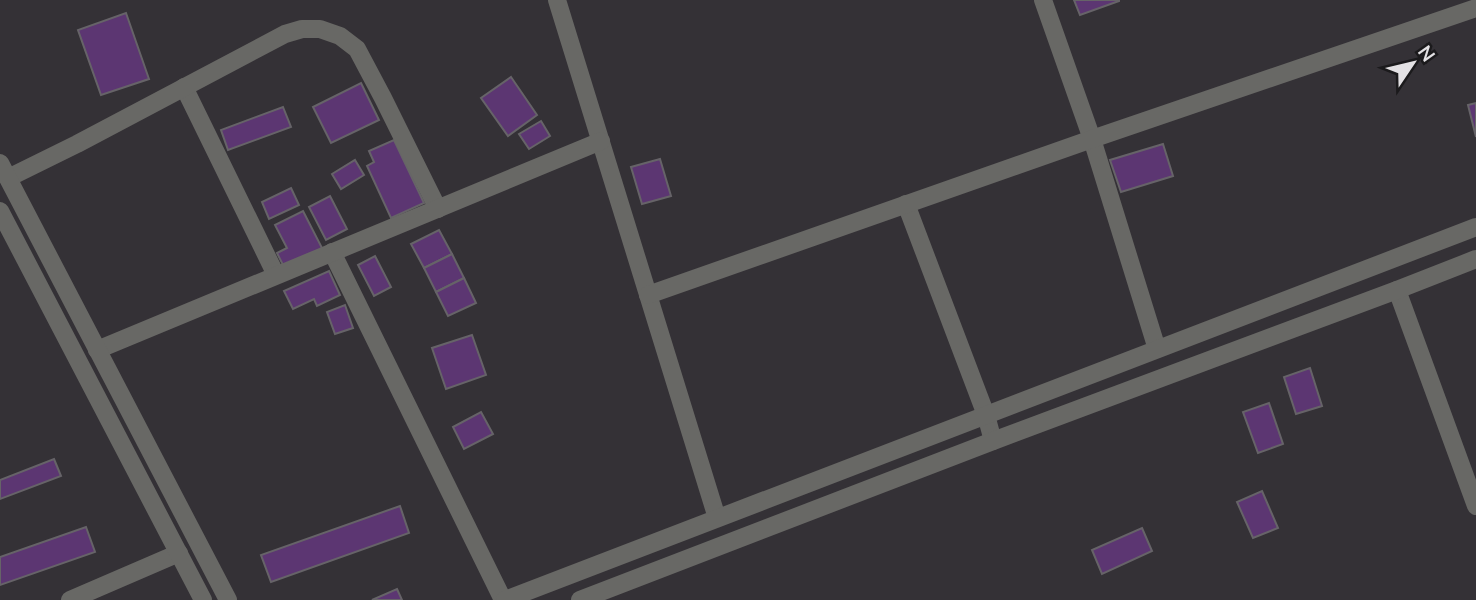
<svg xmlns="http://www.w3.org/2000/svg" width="1476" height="600" viewBox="0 0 1476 600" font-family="'Nunito Sans',sans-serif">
<rect width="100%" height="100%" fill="#343136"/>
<g fill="#5c3672" stroke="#666368" stroke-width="2">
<polygon points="1074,0 1119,0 1119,1 1080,15"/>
<polygon points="126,13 149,79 101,95 78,30"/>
<polygon points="511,77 537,115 508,136 481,98"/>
<polygon points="361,83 379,120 331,143 313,107"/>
<polygon points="1476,103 1476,137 1468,105"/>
<polygon points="283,107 291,127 228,150 221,130"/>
<polygon points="541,121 550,136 529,149 519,134"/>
<polygon points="394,140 424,203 391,218 367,166 374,162 369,151"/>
<polygon points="1163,144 1173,176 1121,192 1110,160"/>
<polygon points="660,159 671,196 642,204 631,167"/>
<polygon points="355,160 364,175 341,189 332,174"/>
<polygon points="291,188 299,205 269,219 262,202"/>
<polygon points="330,196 347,229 326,240 309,207"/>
<polygon points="303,211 323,250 285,269 277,253 287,248 275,225"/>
<polygon points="439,230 452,254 424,268 411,244"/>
<polygon points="452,254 464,278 436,292 424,268"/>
<polygon points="375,256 391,287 374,296 358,265"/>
<polygon points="329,271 340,295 317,306 314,299 293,309 284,291"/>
<polygon points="464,278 476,303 448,316 436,292"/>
<polygon points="345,305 353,328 335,334 327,312"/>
<polygon points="472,335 486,375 446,389 432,348"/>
<polygon points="1310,368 1322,406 1296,414 1284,377"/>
<polygon points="1269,403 1283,444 1258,453 1243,412"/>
<polygon points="481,412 493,434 464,449 453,427"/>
<polygon points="54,459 61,476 0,499 0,480"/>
<polygon points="1262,491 1278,528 1253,538 1237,502"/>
<polygon points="400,506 409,533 271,582 261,555"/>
<polygon points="86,527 95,552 0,585 0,557"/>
<polygon points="1142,528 1152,551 1102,574 1092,550"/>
<polygon points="397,589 402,600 372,600"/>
</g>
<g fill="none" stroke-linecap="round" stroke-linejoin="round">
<g stroke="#686865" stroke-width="18">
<polyline points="557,0 717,518"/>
<polyline points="1043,0 1092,139 1157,349"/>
<polyline points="184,87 276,275"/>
<polyline points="8,178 77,144 285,34 302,29 320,29 340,36 357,49 383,98 438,209"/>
<polyline points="906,204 986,415 993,441"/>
<polyline points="332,252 503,600"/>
<polyline points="1397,290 1476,506"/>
<polyline points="648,295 1092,139 1476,8"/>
<polyline points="97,350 601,141"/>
<polyline points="70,600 179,553"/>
<polyline points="505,600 1476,227"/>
<polyline points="580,600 993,441 1397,290 1476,259"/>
</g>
<g stroke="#686865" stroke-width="18">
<polyline points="0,163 228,600"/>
<polyline points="0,211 203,600"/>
</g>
</g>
<g transform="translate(1413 63) rotate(55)" stroke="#1b1a1c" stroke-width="5" paint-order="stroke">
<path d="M0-5L12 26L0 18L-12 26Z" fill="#e3e1e4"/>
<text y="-10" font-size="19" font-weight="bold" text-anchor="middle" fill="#e3e1e4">N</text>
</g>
</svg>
